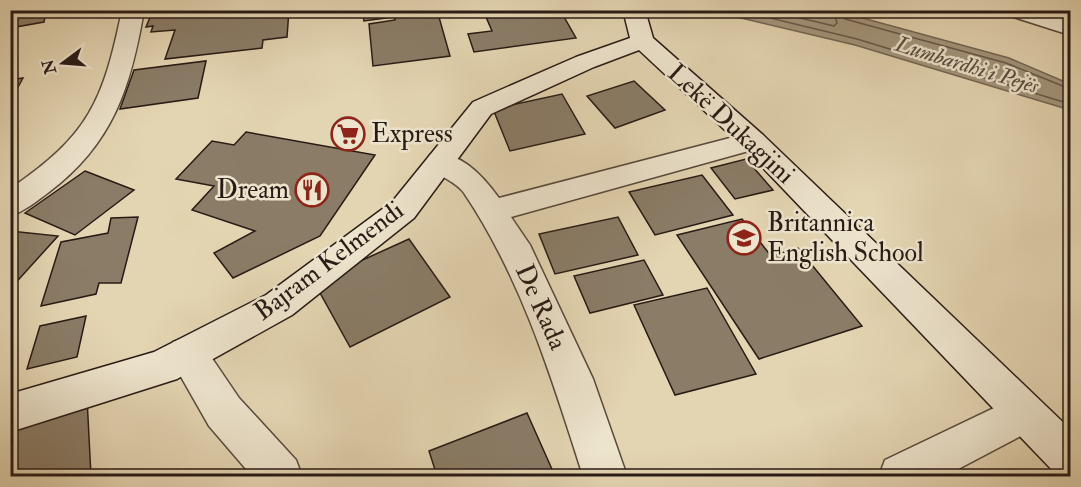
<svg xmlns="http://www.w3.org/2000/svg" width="1081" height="487" viewBox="0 0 1081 487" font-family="'IM FELL Double Pica',serif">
<rect width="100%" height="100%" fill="#e4d5b2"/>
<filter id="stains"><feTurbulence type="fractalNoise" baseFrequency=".00333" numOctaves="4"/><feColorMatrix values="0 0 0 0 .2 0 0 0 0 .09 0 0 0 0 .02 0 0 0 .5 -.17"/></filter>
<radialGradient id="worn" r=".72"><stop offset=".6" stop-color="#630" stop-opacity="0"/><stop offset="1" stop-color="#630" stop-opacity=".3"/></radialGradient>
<polygon fill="#a4967d" stroke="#726554" stroke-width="1.5" points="725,11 837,11 1009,58 1070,84 1070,110 855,45 737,17"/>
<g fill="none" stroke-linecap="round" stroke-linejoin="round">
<g stroke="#66584a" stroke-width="1.5">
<polyline points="737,10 857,39 1070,104"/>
<polyline points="766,10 834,26 837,23 833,10"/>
<polyline points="840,10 845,19 1006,63 1070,89"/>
</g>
</g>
<g fill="#8a7c67" stroke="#281b16" stroke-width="1.5">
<polygon points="10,10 52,10 46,12 44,22 10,28"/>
<polygon points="153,10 289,10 287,37 263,40 262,48 165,59 175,30 151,32 153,26 146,27"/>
<polygon points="362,10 437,10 450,56 373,66 369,24 395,20 394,17 364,21"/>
<polygon points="483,10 560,10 576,38 474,52 468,34 492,31"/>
<polygon points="206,61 198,98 120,109 134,70"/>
<polygon points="23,78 10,102 10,80"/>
<polygon points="634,81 665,110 615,128 587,96"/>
<polygon points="562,94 585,134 510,151 493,109"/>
<polygon points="246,132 375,155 320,236 233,278 214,253 255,231 192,210 214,186 176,179 212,141 234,145"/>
<polygon points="746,159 773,190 735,199 711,168"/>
<polygon points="85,171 134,190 75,235 25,213"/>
<polygon points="702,175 733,215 655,235 629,192"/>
<polygon points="138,217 121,283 99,283 96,294 41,306 61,242 108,233 111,218"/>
<polygon points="618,217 638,255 555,274 539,234"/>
<polygon points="742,219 771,256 798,248 862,326 759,359 677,235"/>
<polygon points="10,231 58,236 10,289"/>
<polygon points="409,239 450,297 350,347 314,282"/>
<polygon points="644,260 663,295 590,313 574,276"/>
<polygon points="707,288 756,374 675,395 634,305"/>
<polygon points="86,316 77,357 27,369 40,326"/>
<polygon points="87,398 91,476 10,476 10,428"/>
<polygon points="527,413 555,476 437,476 429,451"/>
</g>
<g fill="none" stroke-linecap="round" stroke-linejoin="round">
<defs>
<g id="street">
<path d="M 122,10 L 144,10 C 131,87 113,144 49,192 C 37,201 25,211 10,216 L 10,189 C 89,135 103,102 122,10 Z"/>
<polygon points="1005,10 1038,10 1070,21 1070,35 1007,15"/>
<path d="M 753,132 L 763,135 L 767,141 L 763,147 L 511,217 L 530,245 L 593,379 L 627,476 L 583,476 C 552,379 522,279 464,193 C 455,180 435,176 426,162 L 430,155 C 458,148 484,177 499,198 Z"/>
<polygon points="187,337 201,342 239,398 296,460 302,476 252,476 209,426 168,354 173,342"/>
<polygon points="1023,394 1038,399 1044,413 1038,427 945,476 879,476 885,460"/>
</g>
<polygon id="secondary" points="623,10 645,10 653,38 763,135 1070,429 1070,476 1055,473 743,147 639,50 594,67 491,114 414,218 292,315 177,379 10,432 10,394 154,352 266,295 392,202 473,102 576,57 630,38"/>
</defs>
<use href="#street" stroke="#574a3d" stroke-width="3"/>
<use href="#secondary" stroke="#281b16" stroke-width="3"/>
<use href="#street" fill="#ede4cd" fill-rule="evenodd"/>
<use href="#secondary" fill="#ede4cd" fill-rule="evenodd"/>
</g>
<defs>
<symbol id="supermarket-ring" viewBox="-11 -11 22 22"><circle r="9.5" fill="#ede4cd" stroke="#8f2418" stroke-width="1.5"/><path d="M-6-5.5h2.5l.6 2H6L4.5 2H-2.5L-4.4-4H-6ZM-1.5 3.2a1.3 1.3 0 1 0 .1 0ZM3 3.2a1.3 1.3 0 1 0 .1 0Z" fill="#8f2418"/></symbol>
<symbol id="restaurant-ring" viewBox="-11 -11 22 22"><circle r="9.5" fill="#ede4cd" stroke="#8f2418" stroke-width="1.5"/><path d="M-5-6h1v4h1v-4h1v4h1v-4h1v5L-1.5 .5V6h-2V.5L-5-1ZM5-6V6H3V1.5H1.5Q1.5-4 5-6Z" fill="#8f2418"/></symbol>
<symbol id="school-ring" viewBox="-11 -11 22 22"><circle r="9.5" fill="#ede4cd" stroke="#8f2418" stroke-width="1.5"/><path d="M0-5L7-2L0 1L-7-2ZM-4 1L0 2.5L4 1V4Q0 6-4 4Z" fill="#8f2418"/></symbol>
</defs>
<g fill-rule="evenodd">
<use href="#supermarket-ring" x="329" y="115" width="38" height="38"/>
<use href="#restaurant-ring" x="293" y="171" width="38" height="38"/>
<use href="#school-ring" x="725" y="219" width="38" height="38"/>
</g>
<g text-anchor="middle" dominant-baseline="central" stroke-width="5" stroke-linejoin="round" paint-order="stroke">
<g font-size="22" font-style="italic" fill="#5a4c3f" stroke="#ede4cd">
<text transform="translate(967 65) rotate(17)">Lumbardhi i Pejës</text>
</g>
<g font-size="26" fill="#281b16" stroke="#ede4cd">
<text transform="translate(731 124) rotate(43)">Lekë Dukagjini</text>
<text transform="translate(329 261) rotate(-37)">Bajram Kelmendi</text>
<text transform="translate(541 307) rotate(66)">De Rada</text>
</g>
<g font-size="26" fill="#281b16" stroke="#ede4cd" text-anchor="start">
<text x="371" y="134">Express</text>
<text x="289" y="190" text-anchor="end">Dream</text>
<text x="767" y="223">Britannica<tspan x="767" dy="30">English School</tspan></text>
</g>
</g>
<rect width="1081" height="487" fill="none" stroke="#e4d5b2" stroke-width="36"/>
<rect x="12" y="12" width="1057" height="463" fill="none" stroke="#281b16" stroke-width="3"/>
<rect x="18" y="18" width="1045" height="451" fill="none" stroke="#281b16" stroke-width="1.5"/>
<g transform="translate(63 63) rotate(254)" stroke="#ede4cd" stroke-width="4.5" paint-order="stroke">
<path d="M0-4.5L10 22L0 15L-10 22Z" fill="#281b16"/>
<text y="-9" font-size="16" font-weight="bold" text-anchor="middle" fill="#281b16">N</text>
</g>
<rect width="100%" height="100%" filter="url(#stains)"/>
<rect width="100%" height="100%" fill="url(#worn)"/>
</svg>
